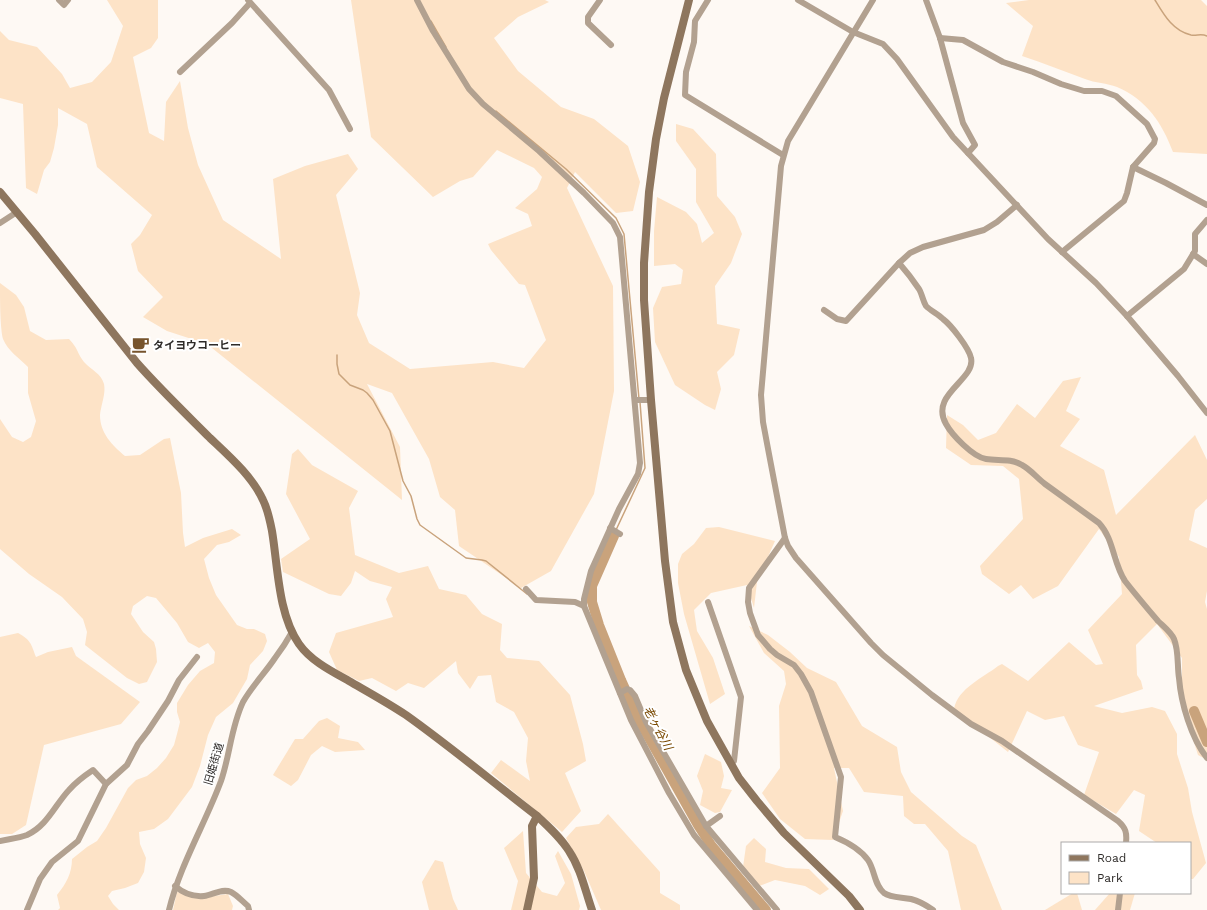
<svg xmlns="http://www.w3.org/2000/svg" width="1207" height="910" viewBox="0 0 1207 910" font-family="'Work Sans','Noto Sans JP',sans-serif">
<rect width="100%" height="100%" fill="#fef9f4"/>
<g fill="#fde3c7">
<polygon points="107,0 158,0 158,38 151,48 133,57 149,133 164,141 166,102 180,81 188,128 198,165 223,220 281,259 273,179 305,166 348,154 358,169 336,195 360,293 357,315 369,343 410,369 493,362 524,368 546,340 525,285 519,284 491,250 488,244 532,226 528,214 515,208 537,189 542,177 534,168 497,150 473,177 460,181 433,197 371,137 351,0 545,0 549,2 518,17 494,38 518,71 561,107 594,119 628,146 640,182 633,211 616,213 575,172 567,188 613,286 614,391 594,494 551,571 521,588 459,546 455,510 440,497 429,459 392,393 367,384 400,447 402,500 207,344 167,331 143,317 163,297 138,271 131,244 140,235 152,215 97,167 87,124 58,108 58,125 54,148 50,162 44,170 37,194 26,188 23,104 0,98 0,31 9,40 37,47 62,74 70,88 92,82 111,62 123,26"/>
<path d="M 1029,0 L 1201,0 L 1207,6 L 1207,154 L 1173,152 C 1162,123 1147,100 1117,87 C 1107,83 1095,83 1085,79 C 1063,71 1044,63 1022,56 L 1033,26 L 1006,3 Z"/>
<polygon points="676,124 693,129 716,154 717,196 735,217 742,234 731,263 715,286 717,324 740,329 734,355 717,372 721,389 715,410 705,405 675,385 655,342 653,308 662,287 681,284 683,270 675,264 654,266 654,231 657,197 686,212 697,224 702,243 714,233 696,202 696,169 676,141"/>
<path d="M 0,283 L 16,295 L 24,307 L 30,331 L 46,340 L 69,339 C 78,348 77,353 84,362 C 91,370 101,373 104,384 C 106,394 101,405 100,415 C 100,433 112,445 125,456 L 140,455 L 164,439 L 170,438 L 181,493 L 183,533 L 185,547 L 203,538 L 232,529 L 241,535 L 229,542 L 217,545 L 204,559 L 209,578 L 216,595 L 237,625 L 247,629 L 254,629 L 265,634 L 267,641 L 263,651 L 250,665 L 247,679 L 233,703 L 216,717 L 208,735 L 200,766 L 192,787 L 168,819 L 154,829 L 139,832 L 140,844 L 146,858 L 144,872 L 138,883 L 125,888 L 112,891 L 108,896 L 113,904 L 119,910 L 58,910 L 60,908 L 57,895 C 66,884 72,873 72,859 L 87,847 L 97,841 L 106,828 L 128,788 L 136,780 L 147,776 L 157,768 L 166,758 L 174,745 L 177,734 L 180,722 L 177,712 L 177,703 L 188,685 L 200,671 L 214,663 L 215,652 L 208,643 L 199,648 L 188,642 L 177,623 L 156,598 L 147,596 L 133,606 L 131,614 L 143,632 L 154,642 L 156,649 L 157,662 L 147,682 L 139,684 L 127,678 L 85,645 L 87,632 L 83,619 L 62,597 L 29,574 L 0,549 L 0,419 L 12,437 L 23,442 L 31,437 L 36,421 L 28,393 L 28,367 C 19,358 8,351 3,339 C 0,327 0,297 0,283 Z"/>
<path d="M 1081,377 L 1066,411 L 1080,419 L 1060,446 L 1104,470 L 1116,515 L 1195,435 L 1207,460 L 1207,499 L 1195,510 L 1189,540 L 1207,548 L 1207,591 L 1205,602 L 1207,609 L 1207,760 L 1198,755 L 1191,733 L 1182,694 L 1182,658 L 1157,624 L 1136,645 L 1137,675 L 1141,681 L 1143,689 L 1094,706 L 1122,713 L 1152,707 L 1165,711 L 1177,734 L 1177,754 L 1188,788 L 1192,812 L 1206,863 L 1193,879 L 1190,879 L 1190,843 L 1157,843 L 1139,831 L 1145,795 L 1134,790 L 1116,814 L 1084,795 L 1099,752 L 1078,745 L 1064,716 L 1045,720 L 1027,711 L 1008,752 L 954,709 C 958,688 983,678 998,666 L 1002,664 L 1028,681 L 1069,642 L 1096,665 L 1103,664 L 1088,630 L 1122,594 L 1119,557 L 1099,529 L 1058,586 L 1033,599 L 1021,585 L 1009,594 L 982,574 L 980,566 L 1023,519 L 1019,479 L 1003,466 L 971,465 L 946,448 L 947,415 L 963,425 L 978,440 L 996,433 L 1017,404 L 1035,418 L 1063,381 Z"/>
<polygon points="298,449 312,465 358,491 349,508 355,555 399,573 428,566 439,589 466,595 482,614 502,624 500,650 507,658 539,661 570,695 583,744 586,761 565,773 581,811 562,832 491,773 501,760 530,781 526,761 528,738 514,712 496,702 491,675 478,676 470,689 458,673 456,661 424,688 408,683 396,691 372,678 359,681 337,670 329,652 336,633 393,617 386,599 392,587 370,581 355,571 351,583 341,596 329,594 283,572 281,559 310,539 286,494 292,454"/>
<polygon points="719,527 775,541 757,582 754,608 747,585 711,593 694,610 697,631 713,658 725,694 710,704 684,614 678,583 678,564 682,554 694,544 706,528"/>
<polygon points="749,626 768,635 790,652 807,668 836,682 862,726 897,747 901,772 911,792 962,836 976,845 1002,910 961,910 948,851 925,824 914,824 904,816 903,796 864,792 849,768 834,768 843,811 833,840 805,839 780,819 762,793 780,768 779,706 786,684 784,671 764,653"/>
<path d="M 18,633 C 31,640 31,644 36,657 L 48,652 L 72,647 L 76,656 L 140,702 L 121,724 L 44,745 L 26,825 L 12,834 L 0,834 L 0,637 Z"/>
<polygon points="327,718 340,726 338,738 358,742 365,750 335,752 322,746 311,755 298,780 291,786 273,775 295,739 303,739 319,721"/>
<polygon points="705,754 721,762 724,776 721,788 732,790 720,812 715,813 700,805 703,791 697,776"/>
<polygon points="608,814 660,872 660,893 680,905 680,910 601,910 584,871 566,838 576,827 599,824"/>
<polygon points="523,831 526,873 542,892 557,896 565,883 555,856 558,851 571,874 580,906 579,910 511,910 518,881 504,848"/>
<polygon points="754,838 766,849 765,862 786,868 809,869 829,889 820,895 805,886 775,880 759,886 743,867 746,846"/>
<polygon points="435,860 443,862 453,899 458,910 429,910 422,882"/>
<polygon points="177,892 201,898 228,894 233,906 232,910 173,910"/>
<polygon points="1073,893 1077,893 1082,910 1045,910"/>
<polygon points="1110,893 1135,893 1130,910 1095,910"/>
</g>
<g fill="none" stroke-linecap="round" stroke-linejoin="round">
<g stroke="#c9a37c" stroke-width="1.5">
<path d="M 1155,0 C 1164,15 1173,31 1191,35 C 1197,36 1201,33 1207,36"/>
<polyline points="431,21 446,47"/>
<polyline points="496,111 566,169 616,218 624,234 639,399"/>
<polyline points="337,355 337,364 339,374 350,385 363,390 367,393 373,400 390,431 403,481 411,496 417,519 420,525 466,558 482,560 486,561 527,594"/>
<polyline points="616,530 645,468 640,402"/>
<polyline points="585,601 592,602"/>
</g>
<g stroke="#c9a37c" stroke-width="10">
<polyline points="614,536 592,586 592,602 599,625 621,680 639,720 698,825 711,845 766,910"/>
<polyline points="1194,711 1207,742"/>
</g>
<g stroke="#b2a190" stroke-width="6">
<polyline points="59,0 64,5 68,0"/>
<polyline points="248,0 329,90 350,129"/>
<polyline points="417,0 433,31 469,89 483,104 539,151 584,193 613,223 620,237 640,463 638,474 619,509 591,571 584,599 584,606 631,720 669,793 694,835 757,910"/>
<polyline points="600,0 588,17 588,23 611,45"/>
<polyline points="708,0 695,21 694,42 686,72 685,95 783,155"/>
<polyline points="798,0 853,32 883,44 897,59 953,137 1048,239 1096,283 1127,316 1178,376 1207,413"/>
<path d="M 873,0 L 788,141 L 781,166 L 761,395 L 763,422 L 769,454 L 785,538 L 788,546 L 796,558 L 871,643 L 883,655 L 932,695 L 971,724 L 1002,741 L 1118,821 C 1126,828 1127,833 1126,843"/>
<polyline points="926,0 940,38 963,123 975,145 968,153"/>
<polyline points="940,38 963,40 1003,62 1033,72 1061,84 1084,91 1102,91 1116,96 1147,124 1155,139 1154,143 1133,167 1127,193 1124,201 1062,252"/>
<polyline points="180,72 232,23 250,3"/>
<polyline points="1133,167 1166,183 1207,205"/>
<polyline points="0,223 17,212"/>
<polyline points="1193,254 1207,264"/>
<path d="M 899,263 C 906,271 913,280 919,289 C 922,294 923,301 926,306 C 931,311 938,314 943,319 C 951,325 969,348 971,358 C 976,380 929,394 946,424 C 952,435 973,457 986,459 C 999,461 1010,458 1022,465 C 1030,469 1037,478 1045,484 C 1063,497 1081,510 1099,523 C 1114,539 1113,563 1125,581 C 1135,594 1147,608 1158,621 C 1163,626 1171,632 1174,639 C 1179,651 1177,666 1179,678 C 1181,703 1191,738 1207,758"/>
<polyline points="824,310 837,319 846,321 899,263 910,253 923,247 984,230 997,222 1017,205"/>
<polyline points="1127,316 1184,269 1195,251 1195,234 1207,220"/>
<polyline points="635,400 651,400"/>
<polyline points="610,528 620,534"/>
<path d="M 785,538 L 749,588 L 748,602 L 750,613 L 758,635 L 770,649 L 777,655 L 794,665 L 801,674 L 811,692 L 841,777 L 835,837 C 847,842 860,849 868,860 C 875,870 874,885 884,893 C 891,898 902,897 911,899 C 919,901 926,905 933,910"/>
<polyline points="526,589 536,600 575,602 584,606"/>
<polyline points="708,602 741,697 734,761 730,763"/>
<polyline points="620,693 627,689 630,690 635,696 646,722 706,826 777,910"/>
<polyline points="706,826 720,816"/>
<path d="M 0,841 C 9,839 19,838 27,835 C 47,826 55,805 69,790 C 76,782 84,776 93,770 L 106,784"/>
<path d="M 175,886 C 183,893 193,897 204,896 C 213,895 222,888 231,892 C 237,895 243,902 248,906 L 249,910"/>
<polyline points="27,910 40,879 52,862 78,841 106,784 127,765 138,744 148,731 168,701 179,680 197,657"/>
<path d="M 169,910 C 180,865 205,824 221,781 C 230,755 231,727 243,702 C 252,686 265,673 275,658 C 281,650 287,641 292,632"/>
<polyline points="1118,910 1120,893"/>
</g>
<g stroke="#8e765e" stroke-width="8">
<polyline points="689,0 664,98 656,139 649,192 644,263 644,300 651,400 665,561 673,622 686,670 707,721 739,778 757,801 784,833 849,896 860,910"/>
<path d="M 0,192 L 35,234 L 137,363 C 160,389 185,413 210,438 C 229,456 252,476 263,500 C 268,510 270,521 272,531 C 278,567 278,614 299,644 C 311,661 331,671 349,681 C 368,692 388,703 406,715 C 451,747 494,783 537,816 C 549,827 561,838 569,851 C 581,869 585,890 592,910"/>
<polyline points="527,910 534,878 532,826 537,816"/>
</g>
</g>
<defs>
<symbol id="cafe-bare" viewBox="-9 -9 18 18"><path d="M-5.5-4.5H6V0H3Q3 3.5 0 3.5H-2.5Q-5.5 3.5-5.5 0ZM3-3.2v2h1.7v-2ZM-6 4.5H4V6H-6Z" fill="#77542d" stroke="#fff" stroke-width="2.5" paint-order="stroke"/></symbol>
</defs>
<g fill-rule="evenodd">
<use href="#cafe-bare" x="128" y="332" width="25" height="25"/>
</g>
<g text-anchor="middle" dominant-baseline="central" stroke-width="4" stroke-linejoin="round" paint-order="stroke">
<g font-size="11" font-weight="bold" fill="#2e2b29" stroke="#fff" text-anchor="start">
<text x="153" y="345">タイヨウコーヒー</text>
</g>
<g font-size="11" fill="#2e2b29" stroke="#fff">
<text transform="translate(214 764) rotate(-74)">旧姫街道</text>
</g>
<g font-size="12" font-style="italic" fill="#7a4a03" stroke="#fff">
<text transform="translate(658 728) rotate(62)">老ヶ谷川</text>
</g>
</g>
<rect x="1061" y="842" width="130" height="52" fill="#ffffff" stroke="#abaaa9"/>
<rect x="1069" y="855" width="20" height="6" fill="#8e765e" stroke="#abaaa9"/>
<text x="1097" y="862" font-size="12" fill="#2e2b29">Road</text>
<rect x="1069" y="872" width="20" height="12" fill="#fde3c7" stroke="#abaaa9"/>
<text x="1097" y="882" font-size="12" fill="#2e2b29">Park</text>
</svg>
